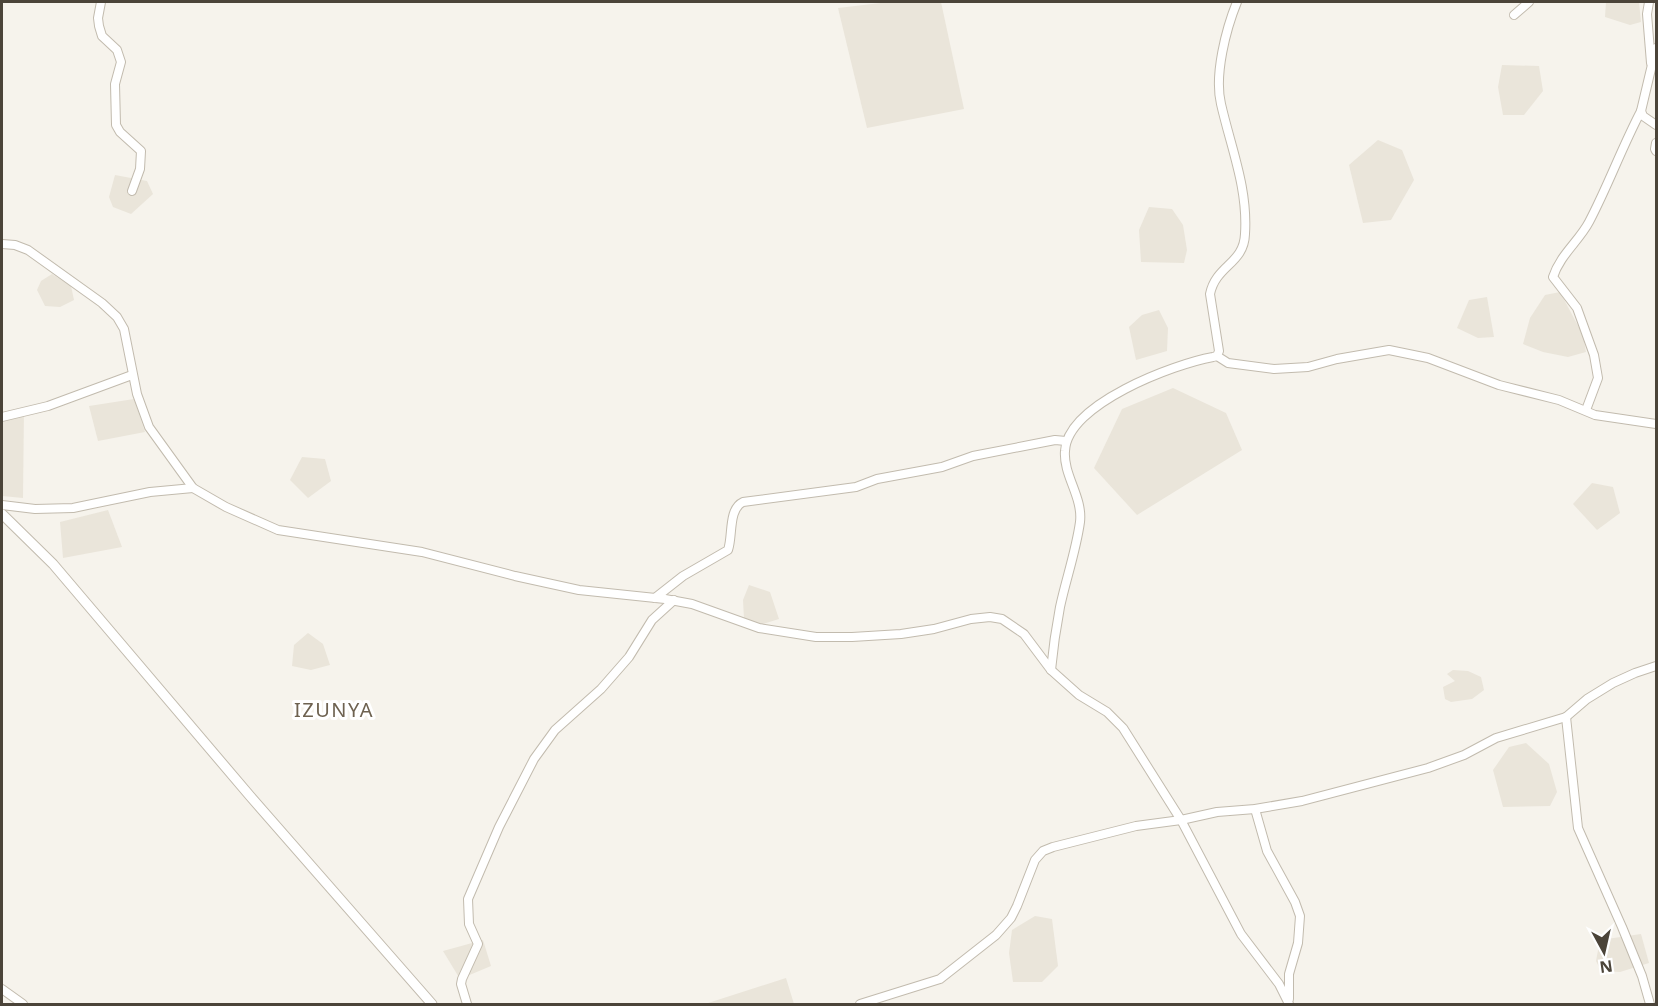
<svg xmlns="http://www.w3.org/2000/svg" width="1658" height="1006" viewBox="0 0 1658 1006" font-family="'Noto Sans',sans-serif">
<rect width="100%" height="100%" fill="#f6f3ec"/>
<g fill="#eae5da">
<polygon points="889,2 941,2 964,109 867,128 838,8"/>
<polygon points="1606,2 1639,2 1641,22 1630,25 1605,17"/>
<polygon points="1502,65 1539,66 1543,91 1524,115 1503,115 1498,87"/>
<polygon points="1378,140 1402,150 1414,180 1391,220 1363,223 1349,165"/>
<polygon points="115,175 147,181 153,194 131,214 113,207 109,197"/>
<polygon points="1149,207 1172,209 1183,225 1187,250 1184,263 1141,262 1139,230"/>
<polygon points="52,274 71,286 74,300 60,307 45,306 37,290 41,281"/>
<polygon points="1560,292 1583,335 1586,352 1568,357 1543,352 1523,344 1530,318 1545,295"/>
<polygon points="1487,297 1494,337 1478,338 1457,328 1469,300"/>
<polygon points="1159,310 1168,328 1167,351 1136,360 1129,327 1142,315"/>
<polygon points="1173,388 1226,413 1242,450 1137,515 1094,468 1122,409"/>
<polygon points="134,399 145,432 98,441 89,406"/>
<polygon points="24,408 23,498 2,496 2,412"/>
<polygon points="302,457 325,459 331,481 308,498 290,480"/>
<polygon points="1592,483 1613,487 1620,513 1597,530 1573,504"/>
<polygon points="108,510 122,547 63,558 60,522"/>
<polygon points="749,585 770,592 779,619 763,624 744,619 743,600"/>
<polygon points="308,633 323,644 330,665 311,670 292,666 294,645"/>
<polygon points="1453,670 1468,671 1481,677 1484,690 1472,699 1451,702 1445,699 1443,687 1455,681 1447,674"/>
<polygon points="1526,743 1549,764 1557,792 1550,806 1503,807 1493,770 1509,747"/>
<polygon points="1035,916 1052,919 1058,966 1042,982 1013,982 1009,953 1012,930"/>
<polygon points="1641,934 1649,963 1620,972 1601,971 1596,961 1600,940"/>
<polygon points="483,940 491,966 460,979 443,951"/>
<polygon points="786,978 794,1004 705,1004"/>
</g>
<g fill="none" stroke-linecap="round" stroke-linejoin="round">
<defs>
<g id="minor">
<polyline points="101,2 98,18 99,26 102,36 117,50 121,62 115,84 116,125 120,132 141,151 140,169 132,191"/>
<polyline points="1649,2 1647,14 1651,63"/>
<polyline points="1514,15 1529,2"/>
<polyline points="1656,48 1641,111 1643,116 1656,125"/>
<polyline points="1656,143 1655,149 1656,151"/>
<polyline points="2,244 15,245 28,250 102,303 117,317 124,329 137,394 149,427 193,488 226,507 278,530 422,552 515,576 579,590 665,599 692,604 759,628 816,637 852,637 901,634 934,629 971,619 990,617 1002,619 1024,634 1051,670 1079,695 1107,712 1123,728 1181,820 1241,934 1279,984 1289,1004"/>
<polyline points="1217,356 1228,363 1274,369 1308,367 1337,359 1389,350 1428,358 1499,385 1559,400 1595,415 1656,424"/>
<path d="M 1586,410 L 1598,378 L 1594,355 L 1577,308 L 1553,277 C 1560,255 1579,241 1589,222 C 1608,186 1622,147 1641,111"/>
<polyline points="2,417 48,406 132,375"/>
<polyline points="2,505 35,509 73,508 150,492 193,488"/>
<path d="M 655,598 L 683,576 L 728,550 C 733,536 728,509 743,502 L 856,487 L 877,479 L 942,467 L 973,456 L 1055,440 L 1066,441"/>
<path d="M 1051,670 C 1053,649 1056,628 1060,607 C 1066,579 1076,551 1080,522 C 1083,497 1063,475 1065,451 C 1067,404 1174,364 1213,357 L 1217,356 L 1219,351 L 1210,294 C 1216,265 1244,264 1245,234 C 1248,188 1231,148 1221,104 C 1214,75 1226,29 1237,2"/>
<polyline points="1566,717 1578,828 1622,927 1642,976 1650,1004"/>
<polyline points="1255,809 1267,851 1295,902 1300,916 1298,943 1289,974 1289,999"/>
<polyline points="2,989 23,1004"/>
<polyline points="467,1004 461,984 462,979 478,944 469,924 468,899 499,827 534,759 555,730 601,689 629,657 652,620 674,600"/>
<polyline points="860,1004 940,979 996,935 1011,918 1017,906 1035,860 1043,851 1053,847 1136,826 1181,820 1217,812 1255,809 1302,801 1428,768 1464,755 1496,738 1566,717 1587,699 1613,683 1635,673 1656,666"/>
</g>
<polyline id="tertiary" points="2,514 53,564 250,796 432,1004"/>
</defs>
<use href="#minor" stroke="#c2bbae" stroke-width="10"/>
<use href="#tertiary" stroke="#c2bbae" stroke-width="11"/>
<use href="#minor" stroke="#fff" stroke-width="8"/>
<use href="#tertiary" stroke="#fff" stroke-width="9"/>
</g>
<g text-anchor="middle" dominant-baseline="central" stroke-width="6" stroke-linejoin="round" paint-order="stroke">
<g font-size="20" letter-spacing="1.5" fill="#6e6250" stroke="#fff">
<text x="334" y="709">IZUNYA</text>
</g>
</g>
<rect width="1658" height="1006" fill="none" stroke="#4b4439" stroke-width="6"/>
<g transform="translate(1604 952) rotate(172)" stroke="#ffffff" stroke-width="4.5" paint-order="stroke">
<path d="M0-4.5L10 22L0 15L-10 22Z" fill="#4b4439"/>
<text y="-9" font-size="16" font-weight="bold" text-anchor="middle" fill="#4b4439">N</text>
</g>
</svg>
